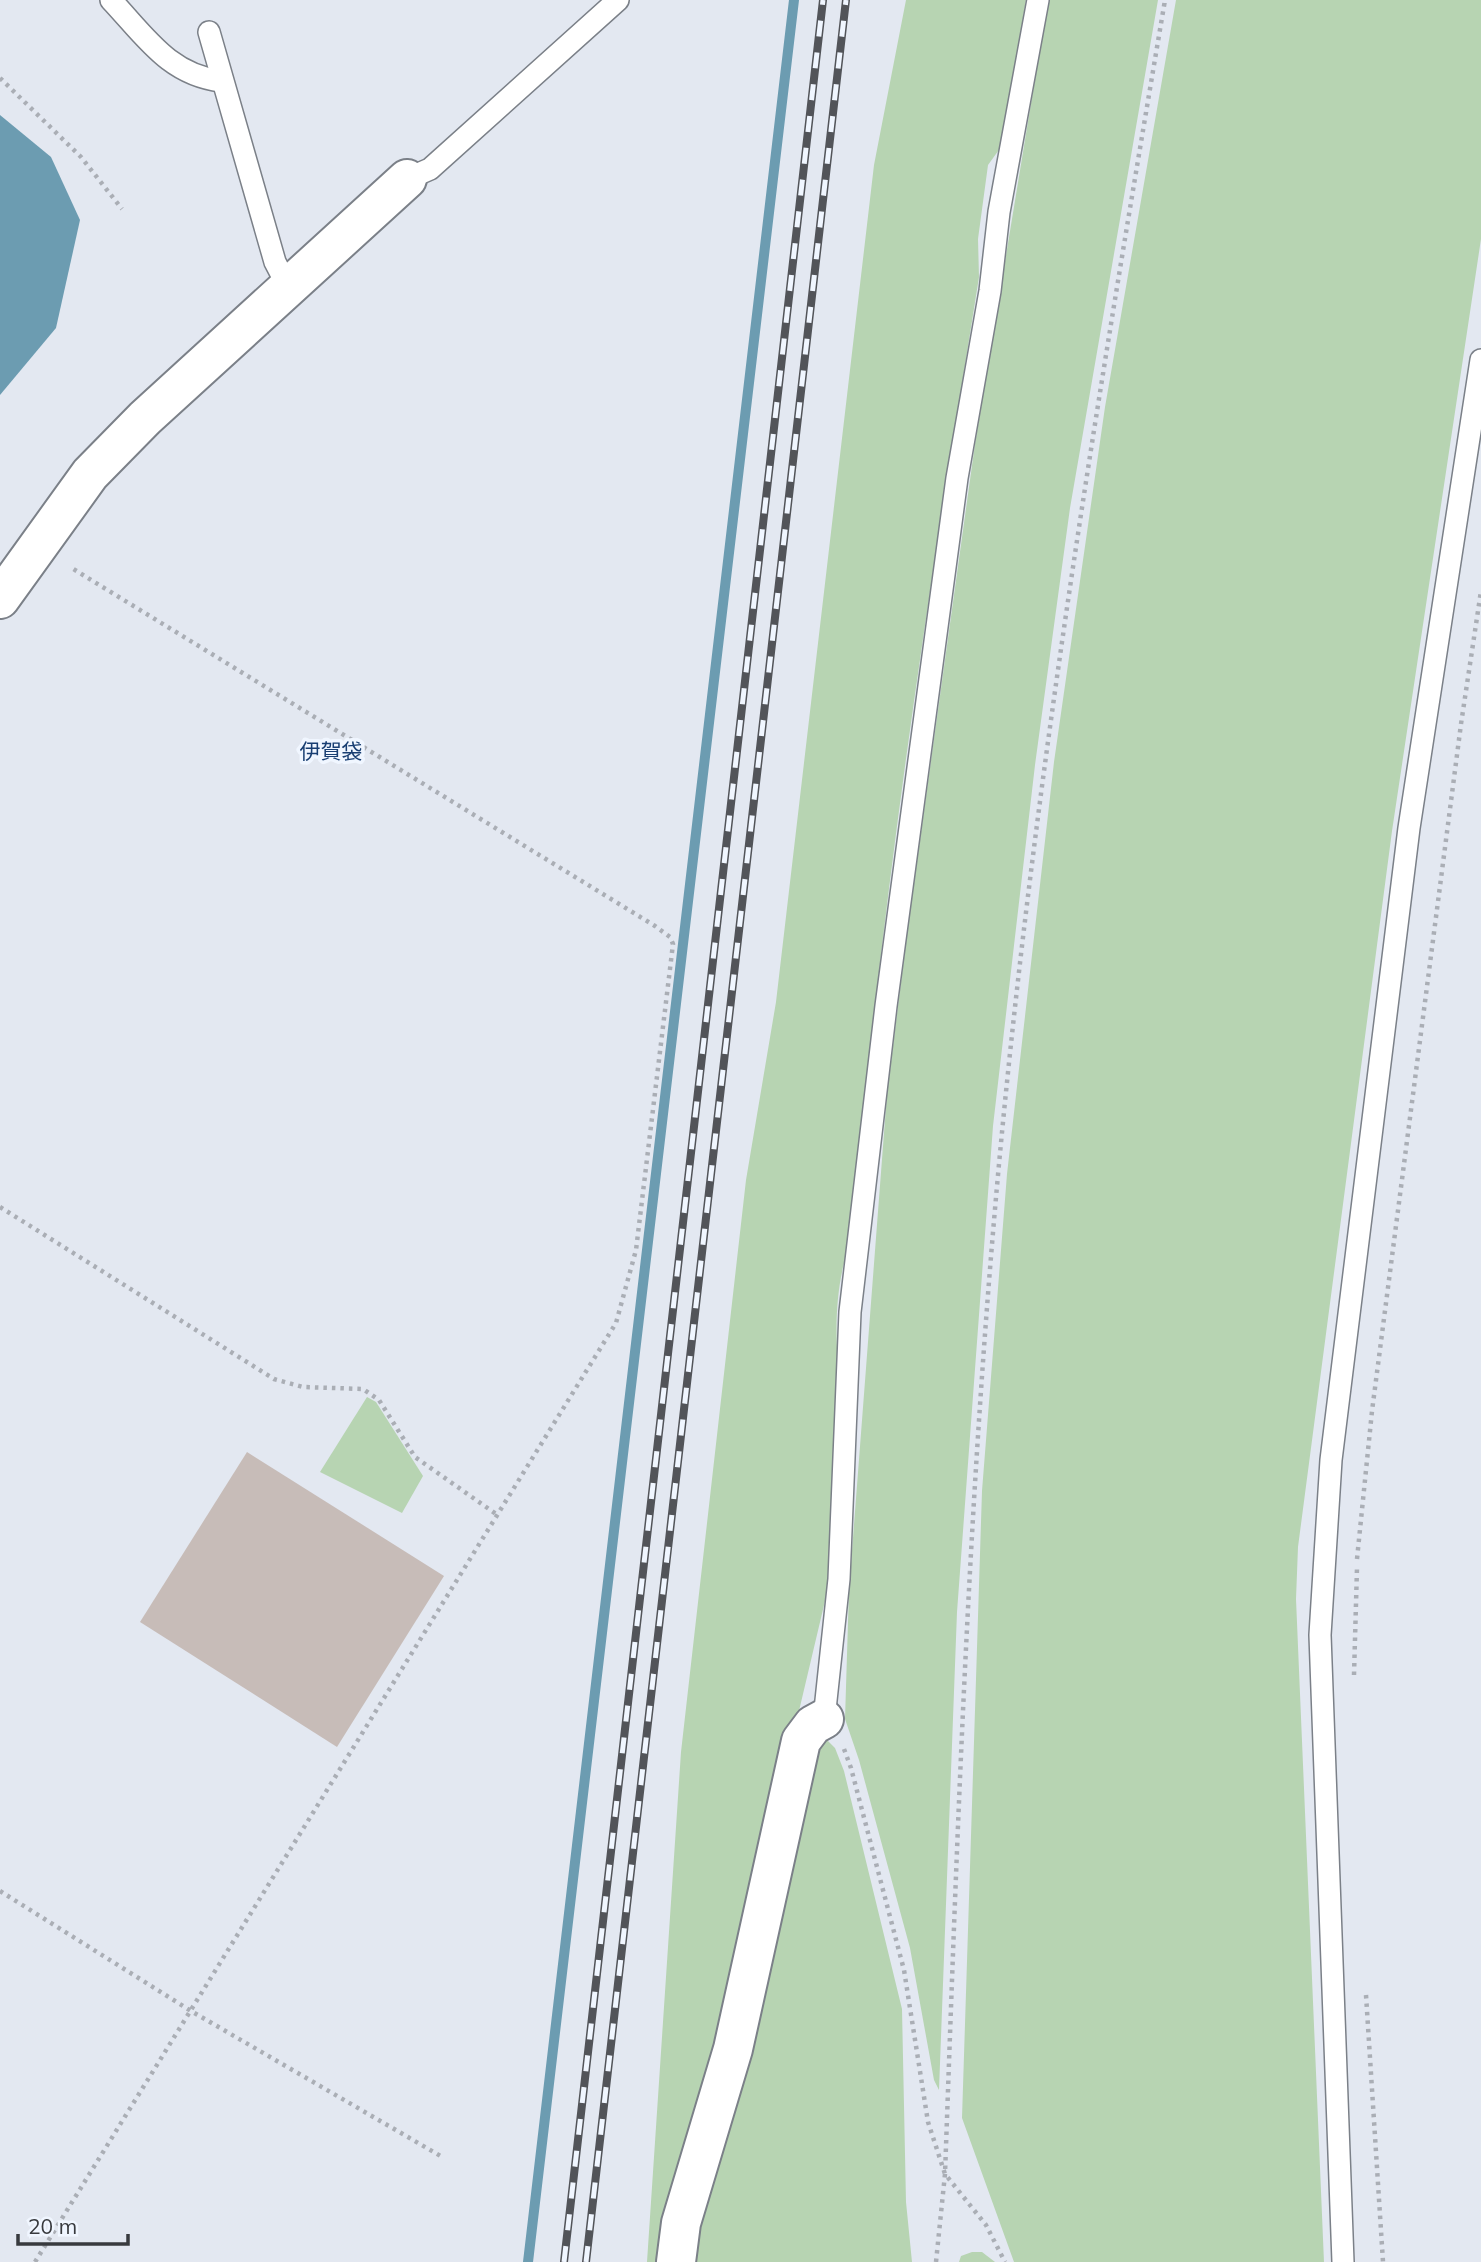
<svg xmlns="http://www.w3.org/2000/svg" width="1481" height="2262" viewBox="0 0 1481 2262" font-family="Mulish,'Noto Sans JP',sans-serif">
<rect width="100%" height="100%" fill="#e3e8f1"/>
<g fill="#b7d4b2">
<path d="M 906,0 L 1026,0 L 1001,147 L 988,165 L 978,239 L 979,277 C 928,596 878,917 853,1239 C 835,1273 833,1342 841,1379 L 829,1584 L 734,1986 L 663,2262 L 647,2262 L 681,1752 L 746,1180 L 776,1002 L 874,165 Z"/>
<polygon points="1048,0 1158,0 1070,508 1035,765 993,1126 957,1612 939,2090 934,2080 910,1948 859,1760 845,1719 849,1590 887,1094 908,926 975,444"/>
<polygon points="1176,0 1481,0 1481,239 1392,831 1298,1547 1296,1599 1324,2262 1014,2262 962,2118 982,1491 1007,1174 1054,762 1105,407"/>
<polygon points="367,1397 376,1402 423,1476 402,1513 320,1472"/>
<polygon points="825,1738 835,1748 844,1771 902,2009 906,2202 912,2262 689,2262 811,1752"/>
<polygon points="972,2252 982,2252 995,2262 959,2262 961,2256"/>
</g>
<polygon fill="#6c9cb1" points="0,115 51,157 80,220 56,328 0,395"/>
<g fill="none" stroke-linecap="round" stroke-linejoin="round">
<polyline stroke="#6c9cb1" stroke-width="10" points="528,2262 794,0"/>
</g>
<polygon fill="#c7bcb8" points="247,1452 444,1576 337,1747 140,1622"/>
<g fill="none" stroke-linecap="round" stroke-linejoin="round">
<defs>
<g id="lane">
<path d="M 111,0 C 145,36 169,75 221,81"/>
<polyline points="209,32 275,262 288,287"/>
<polyline points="407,179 430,169 618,0"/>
<polyline points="824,1719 839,1579 850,1312 886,1006 957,478 990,291 999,212 1038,0"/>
<polyline points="1343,2262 1320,1635 1331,1460 1409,828 1481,360"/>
</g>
<g id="street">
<polyline points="0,599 90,474 145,418 407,179"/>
<polyline points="676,2262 681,2223 733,2049 801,1741 813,1725 824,1719"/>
</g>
</defs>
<use href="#lane" stroke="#7b8088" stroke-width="24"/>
<use href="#street" stroke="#7b8088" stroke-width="42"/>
<g stroke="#aaaeb5" stroke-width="4.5" stroke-dasharray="3.5 5" stroke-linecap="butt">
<polyline points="0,78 81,157 122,209"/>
<polyline points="0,1207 274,1379 303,1387 363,1389 379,1400 415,1457 496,1514"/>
<polyline points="1357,1559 1372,1411 1461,724 1481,591"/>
<polyline points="1354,1675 1357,1568"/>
<polyline points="844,1749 851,1768 904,1970 928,2122 945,2174 986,2225 1005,2262"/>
<polyline points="0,1891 191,2011 444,2158"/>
<polyline points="1366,1995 1383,2262"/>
<polyline points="35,2262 616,1323 636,1250 673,944 670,937 655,926 70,567"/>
<path d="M 936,2262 L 945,2174 C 957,1840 968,1507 998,1175 C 1034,780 1099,390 1165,0"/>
</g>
<use href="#lane" stroke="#fff" stroke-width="21"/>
<use href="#street" stroke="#fff" stroke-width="38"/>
<defs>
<g id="rail">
<polyline points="564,2262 823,0"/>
<polyline points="586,2262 846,0"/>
</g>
</defs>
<use href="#rail" stroke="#525459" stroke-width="8"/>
<use href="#rail" stroke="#f0f6ff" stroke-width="5" stroke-dasharray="16" stroke-linecap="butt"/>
</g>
<g text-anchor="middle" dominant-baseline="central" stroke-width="7" stroke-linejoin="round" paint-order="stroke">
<g font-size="21" fill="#183e72" stroke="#f0f6ff">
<text x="331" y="751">伊賀袋</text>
</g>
</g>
<path d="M18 2234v10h110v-10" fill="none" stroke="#383a3e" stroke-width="3.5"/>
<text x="28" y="2234" font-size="21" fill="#383a3e" stroke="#f0f6ff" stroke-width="5" paint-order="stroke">20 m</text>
</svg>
